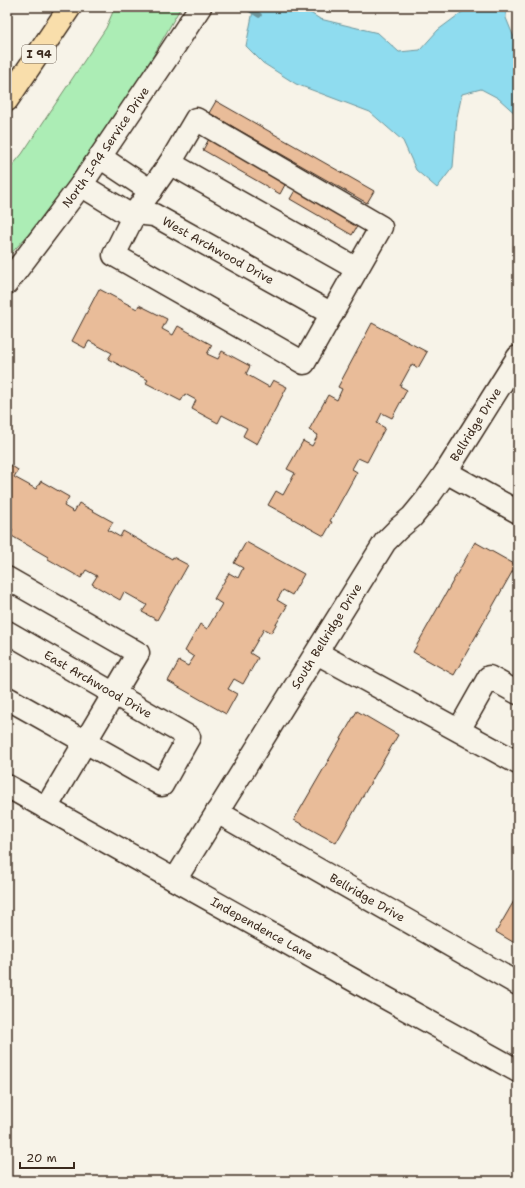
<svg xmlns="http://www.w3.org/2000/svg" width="525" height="1188" viewBox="0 0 525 1188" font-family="'Shantell Sans',sans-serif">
<rect width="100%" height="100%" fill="#f7f3e8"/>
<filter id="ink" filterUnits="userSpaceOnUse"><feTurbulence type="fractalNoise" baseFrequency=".025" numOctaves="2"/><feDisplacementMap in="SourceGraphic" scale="8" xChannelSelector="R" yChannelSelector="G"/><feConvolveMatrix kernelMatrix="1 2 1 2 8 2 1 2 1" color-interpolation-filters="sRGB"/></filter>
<g filter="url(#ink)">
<polygon fill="#acedb5" stroke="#748c6a" points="115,7 181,7 140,79 45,216 7,258 7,172 22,154 106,28"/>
<polygon fill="#8fdcef" stroke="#6d959b" points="257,7 301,7 320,19 378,33 399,52 420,50 438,30 469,7 506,7 506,18 515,40 518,42 518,116 498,98 481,89 462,94 457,117 453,167 437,188 416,170 403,141 370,112 296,84 263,63 246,46 253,11"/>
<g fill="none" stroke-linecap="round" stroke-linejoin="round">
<polyline stroke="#6d959b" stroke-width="5.5" points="246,7 259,15"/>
</g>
<g fill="#e9bc99" stroke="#3b2a1e">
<polygon points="216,101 374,191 367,203 209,113"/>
<polygon points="210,137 287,181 280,194 203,150"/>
<polygon points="297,187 359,223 352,235 290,199"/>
<polygon points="99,289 137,309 139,305 167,319 162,329 173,335 178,326 212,345 207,354 218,359 222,351 250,366 246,374 269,387 273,380 287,387 257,444 243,436 247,428 222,415 218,423 192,409 196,400 185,394 181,401 146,383 148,380 108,359 112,353 89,341 85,348 72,341"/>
<polygon points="372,323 427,352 418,368 412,364 400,386 407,390 392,418 382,413 377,423 385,428 367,462 358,458 352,469 357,472 330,521 332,522 324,536 268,505 276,491 283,495 295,473 287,469 303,441 312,446 318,435 309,430 328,395 337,400 342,389 338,387"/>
<polygon points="7,463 18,470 14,477 36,489 41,481 69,497 64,506 74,512 79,503 113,522 108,530 120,537 123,531 172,559 173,557 188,565 157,620 142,612 147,605 124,592 120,600 92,584 97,576 86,570 81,578 48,559 48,557 10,535 13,530 7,526"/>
<polygon points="246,542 304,574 292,595 283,590 277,600 287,606 271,633 264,629 250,653 258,658 243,684 234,679 228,689 237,694 226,714 168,681 179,661 188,666 194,657 185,651 200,624 207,629 222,604 214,599 229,573 238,578 243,568 234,563"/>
<polygon points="475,542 516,565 454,675 413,652"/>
<polygon points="357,711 398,735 336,843 294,820"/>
<polygon points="518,894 518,945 496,932"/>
</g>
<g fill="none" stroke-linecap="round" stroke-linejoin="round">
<defs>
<g id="minor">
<polyline points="100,157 151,191"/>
<polygon points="170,163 357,269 304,363 114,255 135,213"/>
<polyline points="170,163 196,119 381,227 357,269"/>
<path id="s1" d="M 81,185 L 125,212 L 154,215 L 332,314"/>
<path id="s2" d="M 7,283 L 81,185 L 166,59 L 200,7"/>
<path id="s3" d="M 446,472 L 518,357"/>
<polyline points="7,578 138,653 46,808"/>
<path id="s4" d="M 7,632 L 189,737 L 162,785 L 7,698"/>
<polyline points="317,653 518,763"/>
<polyline points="459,730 489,677 518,693"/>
<path id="s5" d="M 7,786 L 366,987 L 518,1071"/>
<path id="s6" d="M 217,812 L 518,984"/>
<path id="s7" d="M 175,880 L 385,542 L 399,528 L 412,517 L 426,500 L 446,472 L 518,512"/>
</g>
<polyline id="highway" points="7,100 70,7"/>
</defs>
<use href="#minor" stroke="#3b2a1e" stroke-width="25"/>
<use href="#highway" stroke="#3b2a1e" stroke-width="25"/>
<use href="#minor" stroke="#f7f3e8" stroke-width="22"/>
<use href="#highway" stroke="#f9deab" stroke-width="22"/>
</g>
</g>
<g text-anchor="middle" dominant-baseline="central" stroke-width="3" stroke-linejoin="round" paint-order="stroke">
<rect fill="#f7f3e8" stroke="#73665b" stroke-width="1" x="22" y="45" width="34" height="18" rx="3"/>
<g font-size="11" font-weight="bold" fill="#3b2a1e">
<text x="39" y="54">I 94</text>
</g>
<g font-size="12" fill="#3b2a1e" stroke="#f7f3e8">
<text stroke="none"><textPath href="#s2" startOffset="168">North I-94 Service Drive</textPath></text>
<text stroke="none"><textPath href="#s1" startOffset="154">West Archwood Drive</textPath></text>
<text stroke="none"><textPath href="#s3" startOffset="56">Bellridge Drive</textPath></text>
<text stroke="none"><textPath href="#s7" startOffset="287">South Bellridge Drive</textPath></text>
<text stroke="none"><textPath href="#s4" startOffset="105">East Archwood Drive</textPath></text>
<text stroke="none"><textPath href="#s6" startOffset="173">Bellridge Drive</textPath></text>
<text stroke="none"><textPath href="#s5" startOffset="292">Independence Lane</textPath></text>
</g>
</g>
<rect width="525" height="1188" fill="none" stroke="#f7f3e8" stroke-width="24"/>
<rect x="12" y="12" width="501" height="1164" fill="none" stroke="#3b2a1e" stroke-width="1.5" filter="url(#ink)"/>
<path d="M20 1162v6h54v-6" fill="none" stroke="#3b2a1e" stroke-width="2"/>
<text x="26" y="1162" font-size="12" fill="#3b2a1e" stroke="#f7f3e8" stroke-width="3" paint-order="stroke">20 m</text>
</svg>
